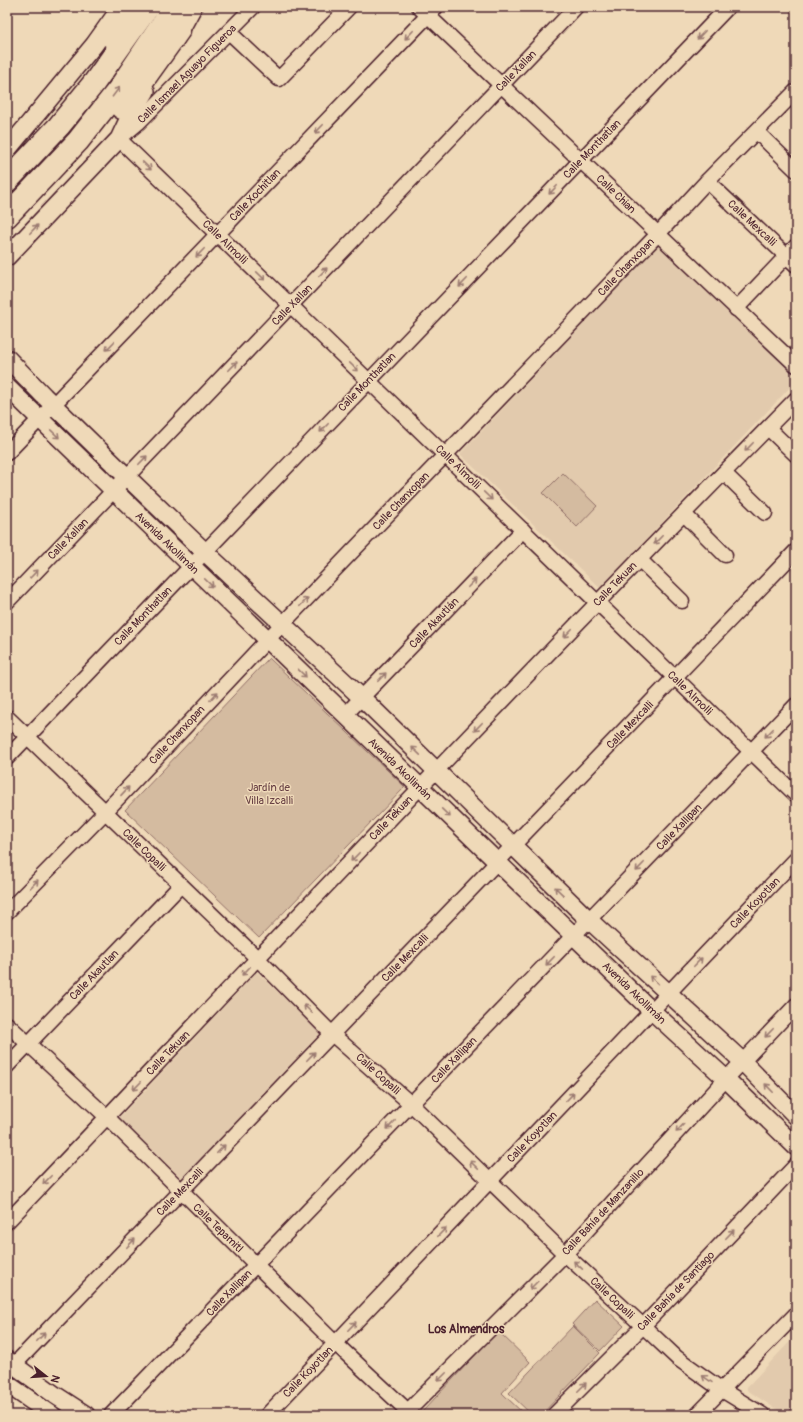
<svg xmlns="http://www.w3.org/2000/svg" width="803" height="1422" viewBox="0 0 803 1422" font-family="Pangolin,sans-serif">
<rect width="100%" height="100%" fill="#efd9b8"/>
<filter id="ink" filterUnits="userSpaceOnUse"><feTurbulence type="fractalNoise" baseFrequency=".025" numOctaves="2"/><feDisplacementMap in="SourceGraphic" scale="8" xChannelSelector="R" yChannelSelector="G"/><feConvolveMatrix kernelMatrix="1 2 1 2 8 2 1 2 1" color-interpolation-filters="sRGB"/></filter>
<g filter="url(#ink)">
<g fill="#e2caad">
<polygon points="659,244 796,375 796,381 600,588 460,454"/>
<polygon points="257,972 320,1033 182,1178 119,1118"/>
<polygon points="796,1335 796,1415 785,1415 747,1390 747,1387"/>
</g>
<g fill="#d4bba0" stroke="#8f6d66">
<polygon points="563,473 597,506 577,527 543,493"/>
<polygon points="269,658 405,787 259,938 125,810"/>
<polygon points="595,1299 624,1326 600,1351 572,1324"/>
<polygon points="573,1326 600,1353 541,1415 532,1415 509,1393"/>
<polygon points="498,1331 530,1362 502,1393 525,1415 425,1415 422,1412"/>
</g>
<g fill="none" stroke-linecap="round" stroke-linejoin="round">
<defs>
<g id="minor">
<polyline points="253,7 138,123 119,139 796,795"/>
<polyline points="419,7 796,365"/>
<polyline points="229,32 279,79 349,7"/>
<polyline points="757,132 796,170"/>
<polyline points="707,181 796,265"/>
<polyline points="736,309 796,246"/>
<polyline points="768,428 796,455"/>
<polyline points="7,453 436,7"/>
<polyline points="724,473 765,513"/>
<polyline points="684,514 725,555"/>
<polyline points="639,559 682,601"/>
<polyline points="7,602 576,7"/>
<polyline points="345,715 523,530"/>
<polyline points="7,717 258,959 332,1034 411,1104 565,1254 643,1326 677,1358 722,1390 763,1415"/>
<polyline points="7,758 728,7"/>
<polyline points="7,912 105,812 267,640 658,234 707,181 796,91"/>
<polyline points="7,1024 107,1117 335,1343 412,1415"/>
<polyline points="7,1066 181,885"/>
<path d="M 7,1222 C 269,947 529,670 796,399"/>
<polyline points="14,1365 796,551"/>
<polyline points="111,1415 796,705"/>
<polyline points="267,1415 796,859"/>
<polyline points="404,1415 565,1254 726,1079 796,1005"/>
<polyline points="554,1415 643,1326 796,1165"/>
<polyline points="697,1415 796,1314"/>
</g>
<g id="tertiary">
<polyline points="175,40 193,7"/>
<polyline points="7,150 94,45 114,17"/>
<polyline points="7,257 119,139 127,122 146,91"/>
<polyline points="7,358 44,396 127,477 205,552 362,698 589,920 742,1061 796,1116"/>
<polyline points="7,387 490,855 652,1011 726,1079 796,1147"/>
<polyline points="7,1360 55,1395 86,1415"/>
<polyline points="7,1384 52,1415"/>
</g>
<g id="trunk">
<polyline points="112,37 130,7"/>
<polyline points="122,108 128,101 179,30"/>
<polyline points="7,181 59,126 94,83 148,7"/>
<polyline points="7,216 78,141 119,89 174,7"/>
</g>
</defs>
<use href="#minor" stroke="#4a1f2b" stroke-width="17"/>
<use href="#tertiary" stroke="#4a1f2b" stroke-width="20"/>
<use href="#trunk" stroke="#4a1f2b" stroke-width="25"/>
<use href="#minor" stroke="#efd9b8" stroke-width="14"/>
<use href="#tertiary" stroke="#efd9b8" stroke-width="17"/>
<use href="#trunk" stroke="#efd9b8" stroke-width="22"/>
</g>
<defs><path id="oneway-shaft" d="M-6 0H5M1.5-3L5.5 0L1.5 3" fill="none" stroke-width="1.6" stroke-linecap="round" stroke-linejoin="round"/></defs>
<g stroke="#9c7c72">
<use href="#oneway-shaft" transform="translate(409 35) rotate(134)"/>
<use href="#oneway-shaft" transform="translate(701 35) rotate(134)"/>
<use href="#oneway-shaft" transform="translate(116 92) rotate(-53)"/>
<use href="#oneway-shaft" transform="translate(319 129) rotate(134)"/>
<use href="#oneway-shaft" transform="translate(147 166) rotate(44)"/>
<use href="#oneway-shaft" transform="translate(553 190) rotate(134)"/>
<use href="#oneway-shaft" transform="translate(34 229) rotate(-46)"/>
<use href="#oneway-shaft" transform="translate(200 253) rotate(134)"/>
<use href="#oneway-shaft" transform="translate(323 272) rotate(-46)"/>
<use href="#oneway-shaft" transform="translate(261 276) rotate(44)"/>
<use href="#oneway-shaft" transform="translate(463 283) rotate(134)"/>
<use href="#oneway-shaft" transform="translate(110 346) rotate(134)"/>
<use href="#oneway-shaft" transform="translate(233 366) rotate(-46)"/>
<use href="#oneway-shaft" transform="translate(354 367) rotate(44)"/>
<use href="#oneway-shaft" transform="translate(324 428) rotate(134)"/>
<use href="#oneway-shaft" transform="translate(55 434) rotate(44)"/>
<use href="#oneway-shaft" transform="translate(749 447) rotate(134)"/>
<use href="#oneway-shaft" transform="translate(143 460) rotate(-46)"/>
<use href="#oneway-shaft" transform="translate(488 496) rotate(44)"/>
<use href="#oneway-shaft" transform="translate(658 540) rotate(134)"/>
<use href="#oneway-shaft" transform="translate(34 574) rotate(-46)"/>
<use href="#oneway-shaft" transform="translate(209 583) rotate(44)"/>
<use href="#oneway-shaft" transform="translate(472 583) rotate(-46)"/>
<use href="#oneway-shaft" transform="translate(304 602) rotate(-46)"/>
<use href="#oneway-shaft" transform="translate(568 633) rotate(134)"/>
<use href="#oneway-shaft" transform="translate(302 673) rotate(44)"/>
<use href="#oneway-shaft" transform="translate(382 677) rotate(-46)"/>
<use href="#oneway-shaft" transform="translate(214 696) rotate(-47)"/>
<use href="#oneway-shaft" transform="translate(478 727) rotate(134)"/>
<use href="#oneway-shaft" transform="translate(769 733) rotate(134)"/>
<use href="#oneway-shaft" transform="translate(416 751) rotate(-136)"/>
<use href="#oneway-shaft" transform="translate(125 791) rotate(-47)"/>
<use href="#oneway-shaft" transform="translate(446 813) rotate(44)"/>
<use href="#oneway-shaft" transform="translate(355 857) rotate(134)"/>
<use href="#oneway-shaft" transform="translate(640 867) rotate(134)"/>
<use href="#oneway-shaft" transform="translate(34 884) rotate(-46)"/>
<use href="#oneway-shaft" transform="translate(559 891) rotate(-136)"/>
<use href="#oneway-shaft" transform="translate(550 961) rotate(134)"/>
<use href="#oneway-shaft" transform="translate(698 962) rotate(-46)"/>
<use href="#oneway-shaft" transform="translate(246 971) rotate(134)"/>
<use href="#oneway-shaft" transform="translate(654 980) rotate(-137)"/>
<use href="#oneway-shaft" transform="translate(308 1009) rotate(-135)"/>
<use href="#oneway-shaft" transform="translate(769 1033) rotate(134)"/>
<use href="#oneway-shaft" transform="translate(311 1056) rotate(-46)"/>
<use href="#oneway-shaft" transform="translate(137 1086) rotate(134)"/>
<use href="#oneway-shaft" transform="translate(769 1088) rotate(-134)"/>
<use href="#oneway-shaft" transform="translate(570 1097) rotate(-46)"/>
<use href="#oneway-shaft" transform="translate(391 1125) rotate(134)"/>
<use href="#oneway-shaft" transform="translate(680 1128) rotate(133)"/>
<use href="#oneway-shaft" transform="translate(221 1149) rotate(-46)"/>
<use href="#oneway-shaft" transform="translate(474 1165) rotate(-136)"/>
<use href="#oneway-shaft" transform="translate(47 1180) rotate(134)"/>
<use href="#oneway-shaft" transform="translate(442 1232) rotate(-46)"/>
<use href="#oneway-shaft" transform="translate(730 1234) rotate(-46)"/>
<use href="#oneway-shaft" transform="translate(131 1243) rotate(-46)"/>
<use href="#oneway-shaft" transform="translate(578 1265) rotate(-137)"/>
<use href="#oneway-shaft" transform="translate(534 1285) rotate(135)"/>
<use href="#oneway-shaft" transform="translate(352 1326) rotate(-46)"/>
<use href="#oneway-shaft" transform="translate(41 1337) rotate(-46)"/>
<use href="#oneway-shaft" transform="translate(442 1377) rotate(135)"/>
<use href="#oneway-shaft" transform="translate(707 1379) rotate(-145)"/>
<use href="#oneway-shaft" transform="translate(582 1387) rotate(-45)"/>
</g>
</g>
<g text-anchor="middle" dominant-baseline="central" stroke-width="3" stroke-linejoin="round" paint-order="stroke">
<g font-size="11" fill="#4a1f2b" stroke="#efd9b8">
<text transform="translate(516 71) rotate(-46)">Calle Xallan</text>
<text transform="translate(187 74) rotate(-45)">Calle Ismael Aguayo Figueroa</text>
<text transform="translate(592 149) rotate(-46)">Calle Monthatlan</text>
<text transform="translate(616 194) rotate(44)">Calle Chian</text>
<text transform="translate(255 195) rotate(-46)">Calle Xochitlan</text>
<text transform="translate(752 223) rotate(43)">Calle Mexcalli</text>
<text transform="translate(225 242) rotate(44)">Calle Almolli</text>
<text transform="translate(626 267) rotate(-46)">Calle Chanxopan</text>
<text transform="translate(292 305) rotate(-46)">Calle Xallan</text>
<text transform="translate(367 382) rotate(-46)">Calle Monthatlan</text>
<text transform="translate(458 467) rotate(44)">Calle Almolli</text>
<text transform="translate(401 501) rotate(-46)">Calle Chanxopan</text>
<text transform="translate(68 539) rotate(-46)">Calle Xallan</text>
<text transform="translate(167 543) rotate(44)">Avenida Akollimán</text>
<text transform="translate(615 584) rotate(-46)">Calle Tekuan</text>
<text transform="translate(143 616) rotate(-46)">Calle Monthatlan</text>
<text transform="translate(434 623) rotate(-46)">Calle Akautlán</text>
<text transform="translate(690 693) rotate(44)">Calle Almolli</text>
<text transform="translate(630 725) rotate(-46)">Calle Mexcalli</text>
<text transform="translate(177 735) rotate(-47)">Calle Chanxopan</text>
<text transform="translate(400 769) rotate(44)">Avenida Akollimán</text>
<text transform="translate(391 818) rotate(-46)">Calle Tekuan</text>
<text transform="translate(679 827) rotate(-46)">Calle Xallipan</text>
<text transform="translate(144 850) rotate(44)">Calle Copalli</text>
<text transform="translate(755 903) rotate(-46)">Calle Koyotlan</text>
<text transform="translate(405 958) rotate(-46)">Calle Mexcalli</text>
<text transform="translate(94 975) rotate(-46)">Calle Akautlan</text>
<text transform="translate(634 993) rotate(44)">Avenida Akollimán</text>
<text transform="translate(168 1053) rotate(-46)">Calle Tekuan</text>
<text transform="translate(454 1060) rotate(-46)">Calle Xallipan</text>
<text transform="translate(378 1074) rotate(42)">Calle Copalli</text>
<text transform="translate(532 1137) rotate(-46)">Calle Koyotlan</text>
<text transform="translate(180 1192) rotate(-46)">Calle Mexcalli</text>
<text transform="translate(603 1212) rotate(-47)">Calle Bahía de Manzanillo</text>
<text transform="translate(218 1228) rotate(44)">Calle Tepamitl</text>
<text transform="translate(676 1291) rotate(-46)">Calle Bahía de Santiago</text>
<text transform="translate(229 1293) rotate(-46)">Calle Xallipan</text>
<text transform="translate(612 1298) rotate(43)">Calle Copalli</text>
<text transform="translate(308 1372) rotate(-46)">Calle Koyotlan</text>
</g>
<g font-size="11" fill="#663e42" stroke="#efd9b8">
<text x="269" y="787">Jardín de<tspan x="269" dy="13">Villa Izcalli</tspan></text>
</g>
<g font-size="12" font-weight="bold" fill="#4a1f2b" stroke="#efd9b8">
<text x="466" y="1329">Los Almendros</text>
</g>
</g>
<rect width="803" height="1422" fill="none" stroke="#efd9b8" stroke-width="24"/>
<rect x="12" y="12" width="779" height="1398" fill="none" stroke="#4a1f2b" stroke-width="1.5" filter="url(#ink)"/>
<g transform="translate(46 1376) rotate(107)" stroke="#efd9b8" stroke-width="3" paint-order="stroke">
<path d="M0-3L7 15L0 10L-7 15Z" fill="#4a1f2b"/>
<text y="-6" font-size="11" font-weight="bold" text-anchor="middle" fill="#4a1f2b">N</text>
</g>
</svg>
